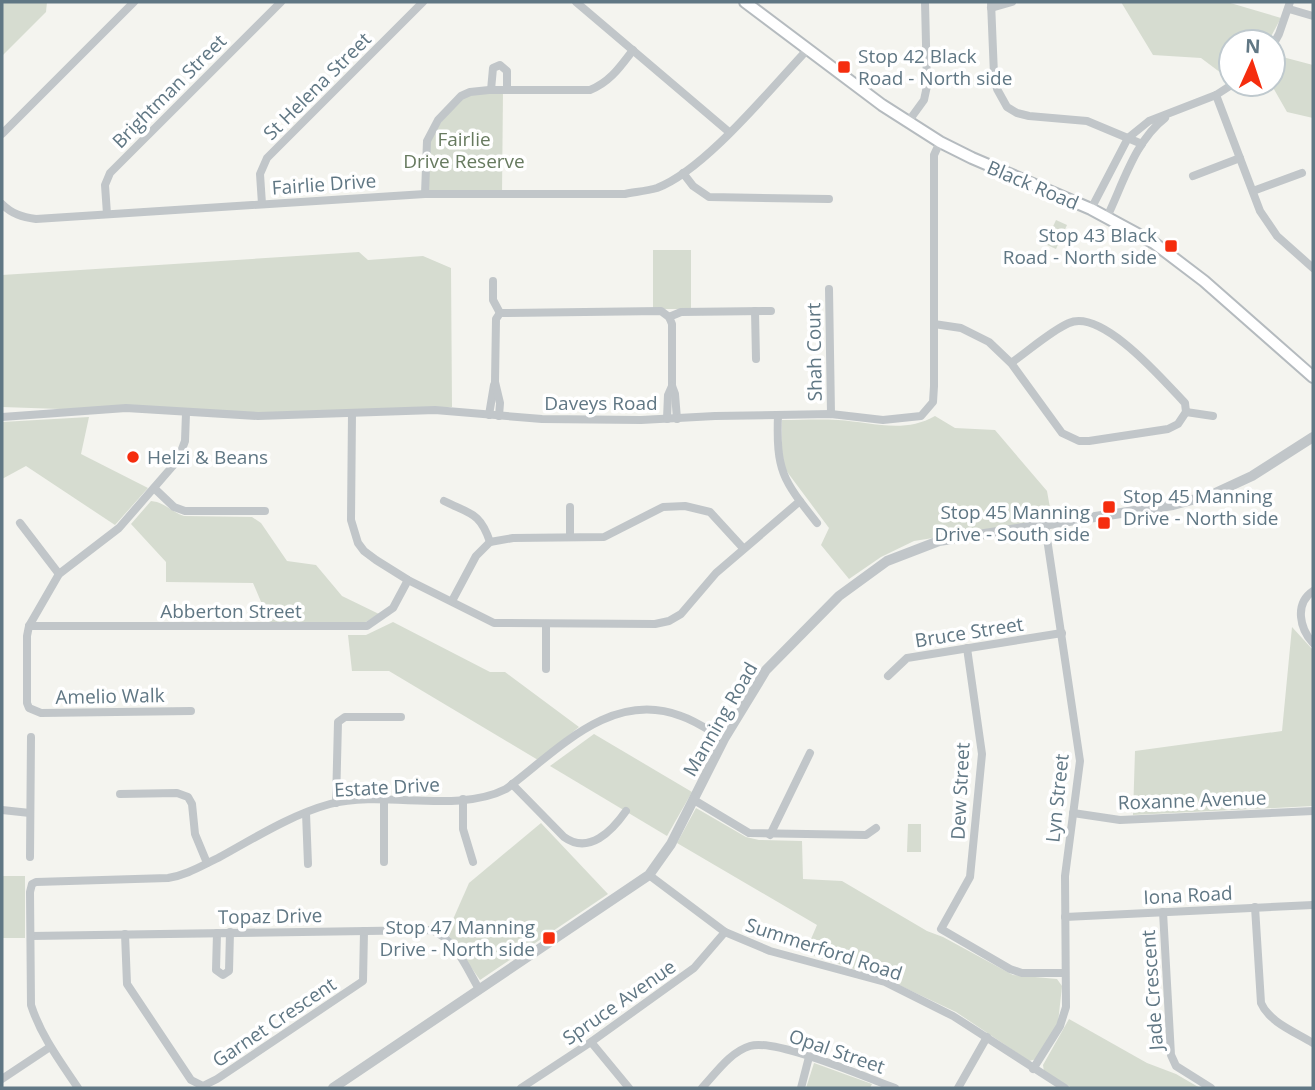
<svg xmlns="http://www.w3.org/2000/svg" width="1315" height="1090" viewBox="0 0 1315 1090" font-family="'Open Sans',sans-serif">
<rect width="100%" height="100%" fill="#f4f4ef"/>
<g fill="#d6dcd0">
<polygon points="2,2 47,2 46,12 2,56"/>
<polygon points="1121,2 1227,2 1281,18 1268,42 1231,42 1231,77 1229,79 1201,58 1153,55"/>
<polygon points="1275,55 1313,65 1313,118 1287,112 1271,84 1273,84 1273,57"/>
<polygon points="503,90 502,194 425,194 427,141 461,96"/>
<polygon points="1056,220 1067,225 1056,249 1045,244"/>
<rect x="653" y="250" width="38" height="59"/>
<polygon points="359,252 368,260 423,256 451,268 452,407 263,416 2,407 2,275"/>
<path d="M 935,416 L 955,428 L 995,430 L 1047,491 L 1052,519 L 914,541 L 881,557 L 849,579 L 821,545 L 829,528 L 785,469 L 782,451 L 782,420 C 800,420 819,419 838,420 C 871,422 904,434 935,416 Z"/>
<polygon points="89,417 81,454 148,488 115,525 26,466 2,479 2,422"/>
<path d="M 151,501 C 164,502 172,512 184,516 L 252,517 L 261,523 L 287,561 L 316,565 L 342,596 L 379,614 L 364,623 L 270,623 L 253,583 L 166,582 L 166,562 L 131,524 Z"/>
<polygon points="393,622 490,672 505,672 579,727 538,760 389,671 352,671 348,635 366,635"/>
<polygon points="1292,627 1313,650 1313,806 1133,815 1135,751 1282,731"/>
<polygon points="594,734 692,792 667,836 550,766"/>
<polygon points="696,808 746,837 759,840 802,841 803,879 842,881 927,931 943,937 1013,975 1057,979 1062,986 1058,1023 1037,1059 1029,1061 956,1012 888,980 805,953 817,925 677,843"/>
<polygon points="541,823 608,894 480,980 447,933 469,883"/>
<polygon points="908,824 921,824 921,852 907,852"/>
<rect x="2" y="876" width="23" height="62"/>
<polygon points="1069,1019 1147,1063 1176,1074 1200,1088 1072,1088 1044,1072 1043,1065"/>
<polygon points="814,1063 872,1084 870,1088 806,1088"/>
</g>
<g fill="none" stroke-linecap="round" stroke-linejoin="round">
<defs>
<polyline id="secondary" points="745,2 882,105 940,142 972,158 1091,209 1154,243 1204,281 1313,377"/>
</defs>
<use href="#secondary" stroke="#b5bbbf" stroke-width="14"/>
<g stroke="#c1c6c9" stroke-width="8">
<polyline points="576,2 729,132"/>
<polyline points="991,2 994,75 997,89 1007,107 1017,113 1029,116 1087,121 1142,144"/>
<polyline points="991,8 1012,2"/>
<polyline points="1289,9 1313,16"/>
<polyline points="1273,45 1279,34 1290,2"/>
<polyline points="491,90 493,68 500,65 507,71 507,90"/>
<polyline points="1216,95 1260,211 1277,236 1313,268"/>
<polyline points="908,122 924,100 927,86 925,2"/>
<polyline points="2,134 134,2"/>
<polyline points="683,173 693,186 709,197 829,199"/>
<polyline points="1193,176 1240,158"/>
<polyline points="1253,191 1302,173"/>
<path d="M 425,194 L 427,141 L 438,120 L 461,96 L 470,92 L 489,90 L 590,90 C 610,82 620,67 633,50"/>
<path d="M 2,204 C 12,214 22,217 36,219 L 425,194 L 625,194 C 635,192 646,191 657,188 C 705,170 771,88 808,49"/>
<polyline points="262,204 260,174 267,158 423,2"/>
<polyline points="1091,209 1128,138 1149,121 1216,95 1233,84"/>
<polyline points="107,214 105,185 110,173 281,2"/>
<path d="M 1107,217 C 1123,184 1135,141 1165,118"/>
<polyline points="493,281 493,300 500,313"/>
<polyline points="829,289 831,414"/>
<polyline points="755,311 756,359"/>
<polyline points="669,317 681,312 771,311"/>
<path d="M 934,324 L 961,328 L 989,342 L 1011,363 L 1062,433 L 1079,441 L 1089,441 L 1168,429 L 1178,424 L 1186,412 L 1185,403 C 1164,381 1102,308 1069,323 C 1052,330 1027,352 1011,363"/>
<polyline points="1186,412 1213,416"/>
<polyline points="186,413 185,441 178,460 119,528 59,574 29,626 27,636 27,703 29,708 41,713 191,711"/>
<polyline points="352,413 351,520 358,543 364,551 376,560 408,580 494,623 655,624 669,621 681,614 716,573 800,501"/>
<polyline points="489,415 494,385"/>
<path d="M 778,415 C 776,472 783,480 817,523"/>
<polyline points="499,416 500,403 495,382 496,319 500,313 661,311 669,317 672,324 672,386 675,394 677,419"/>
<polyline points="2,417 126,408 258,416 435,410 542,419 641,420 715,416 831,414 883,420 921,416 933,402 934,386 934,155 940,142"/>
<polyline points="667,419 668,395 672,386"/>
<polyline points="154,488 174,507 185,511 265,511"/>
<path d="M 444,501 C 470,514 480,512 490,542"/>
<polyline points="20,523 59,574"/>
<polyline points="570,537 570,507"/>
<path d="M 1313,591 C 1294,604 1300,629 1313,643"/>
<polyline points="452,601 476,556 490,542 513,538 604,537 663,507 685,506 710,512 743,548"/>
<polyline points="29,626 367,626 393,608 408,580"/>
<polyline points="967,648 982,754 970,877 941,929 1010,969 1022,973 1065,973"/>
<polyline points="546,669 546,625"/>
<polyline points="888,676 907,658 1062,633"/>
<path d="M 512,784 L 564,837 C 589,855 612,831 626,811"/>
<polyline points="120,794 177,793 188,797 192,804 195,834 207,863"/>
<polyline points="463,799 463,829 473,862"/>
<polyline points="384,800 384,862"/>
<polyline points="694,800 749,833 866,835 876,828"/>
<polyline points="336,803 338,722 345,717 401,717"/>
<polyline points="2,810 30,813"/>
<polyline points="306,813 308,864"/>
<polyline points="1073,813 1120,820 1313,811"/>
<polyline points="770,835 810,753"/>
<polyline points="30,857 31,737"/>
<polyline points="649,875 725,932 770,951 885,982 953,1016 1065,1088"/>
<path d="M 1255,907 L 1261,1003 C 1269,1022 1295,1032 1313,1043"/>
<polyline points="1163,912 1171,1055 1176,1066 1211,1088"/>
<polyline points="1065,917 1313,905"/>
<polyline points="217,933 216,970 223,975 229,971 230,932"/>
<polyline points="125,934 127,984 191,1080 203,1086 217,1079 363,981 364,931"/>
<path d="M 31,936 L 431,930 C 455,938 467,969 479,989"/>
<polyline points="591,1042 629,1088"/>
<polyline points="1033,1069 1060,1026 1066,1007 1065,876 1080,761 1045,525"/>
<polyline points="2,1079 50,1047"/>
<path d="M 78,1088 C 60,1061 41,1036 31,1005 L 30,892 L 32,884 L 36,882 L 168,878 C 187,875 201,866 218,858 C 253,839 290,815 330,804 C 384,790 457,814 506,789 C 557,751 611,689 681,716 C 696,721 710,731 724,739"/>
<polyline points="521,1088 591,1042 694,968 725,932"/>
<path d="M 702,1088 C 716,1073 730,1052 750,1046 C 776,1038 867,1078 895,1088"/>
<polyline points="801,1088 809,1057"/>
<polyline points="958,1088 987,1037"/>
</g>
<polyline stroke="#c1c6c9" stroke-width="10" points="333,1088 649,875 671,844 724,739 766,670 839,596 887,561 939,541 1173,505 1211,495 1252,476 1313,437"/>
<use href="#secondary" stroke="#fff" stroke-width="10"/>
</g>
<g fill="#f52d0e" stroke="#fff" stroke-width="2.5">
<rect x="837" y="60" width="14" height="14" rx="3.5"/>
<rect x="1164" y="239" width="14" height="14" rx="3.5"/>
<circle cx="133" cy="457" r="7"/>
<rect x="1102" y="500" width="14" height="14" rx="3.5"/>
<rect x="1097" y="516" width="14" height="14" rx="3.5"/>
<rect x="542" y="931" width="14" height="14" rx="3.5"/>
</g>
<g text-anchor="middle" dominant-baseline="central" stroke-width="7" stroke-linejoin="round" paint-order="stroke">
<g font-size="19" fill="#607784" stroke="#fff" text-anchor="start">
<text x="858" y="56">Stop 42 Black<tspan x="858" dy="22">Road - North side</tspan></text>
<text x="1157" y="235" text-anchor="end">Stop 43 Black<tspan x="1157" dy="22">Road - North side</tspan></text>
<text x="147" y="457">Helzi &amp; Beans</text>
<text x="1123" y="496">Stop 45 Manning<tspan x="1123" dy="22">Drive - North side</tspan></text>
<text x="1090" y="512" text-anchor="end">Stop 45 Manning<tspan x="1090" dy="22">Drive - South side</tspan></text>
<text x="535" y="927" text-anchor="end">Stop 47 Manning<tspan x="535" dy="22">Drive - North side</tspan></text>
</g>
<g font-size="19" fill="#607784" stroke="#fff">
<text transform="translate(317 86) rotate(-45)">St Helena Street</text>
<text transform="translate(169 91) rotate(-45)">Brightman Street</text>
<text transform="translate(324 184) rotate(-4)">Fairlie Drive</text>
<text transform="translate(1033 185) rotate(23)">Black Road</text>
<text transform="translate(814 352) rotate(-91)">Shah Court</text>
<text x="601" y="403">Daveys Road</text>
<text x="231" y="611">Abberton Street</text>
<text transform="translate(969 632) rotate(-9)">Bruce Street</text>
<text transform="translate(110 696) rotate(-1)">Amelio Walk</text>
<text transform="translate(720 719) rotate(-60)">Manning Road</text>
<text transform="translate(387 787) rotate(-3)">Estate Drive</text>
<text transform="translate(960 791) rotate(-87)">Dew Street</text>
<text transform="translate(1057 798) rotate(-84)">Lyn Street</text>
<text transform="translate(1192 800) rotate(-2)">Roxanne Avenue</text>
<text transform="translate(1188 895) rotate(-3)">Iona Road</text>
<text transform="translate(270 916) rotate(-1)">Topaz Drive</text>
<text transform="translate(824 949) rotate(18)">Summerford Road</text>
<text transform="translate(1152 990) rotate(-94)">Jade Crescent</text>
<text transform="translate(619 1002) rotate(-35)">Spruce Avenue</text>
<text transform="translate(274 1022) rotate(-34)">Garnet Crescent</text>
<text transform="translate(837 1051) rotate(19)">Opal Street</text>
</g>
<g font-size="19" fill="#677a5f" stroke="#fff">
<text x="464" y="139">Fairlie<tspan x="464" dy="22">Drive Reserve</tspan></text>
</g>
</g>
<rect width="1315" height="1090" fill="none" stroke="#607784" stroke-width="7"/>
<g transform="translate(1252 63) rotate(3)"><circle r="33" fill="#ffffff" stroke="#bfc9ce" stroke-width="2"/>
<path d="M0-5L12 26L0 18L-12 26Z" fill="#f52d0e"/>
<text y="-10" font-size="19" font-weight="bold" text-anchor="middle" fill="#607784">N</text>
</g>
</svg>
